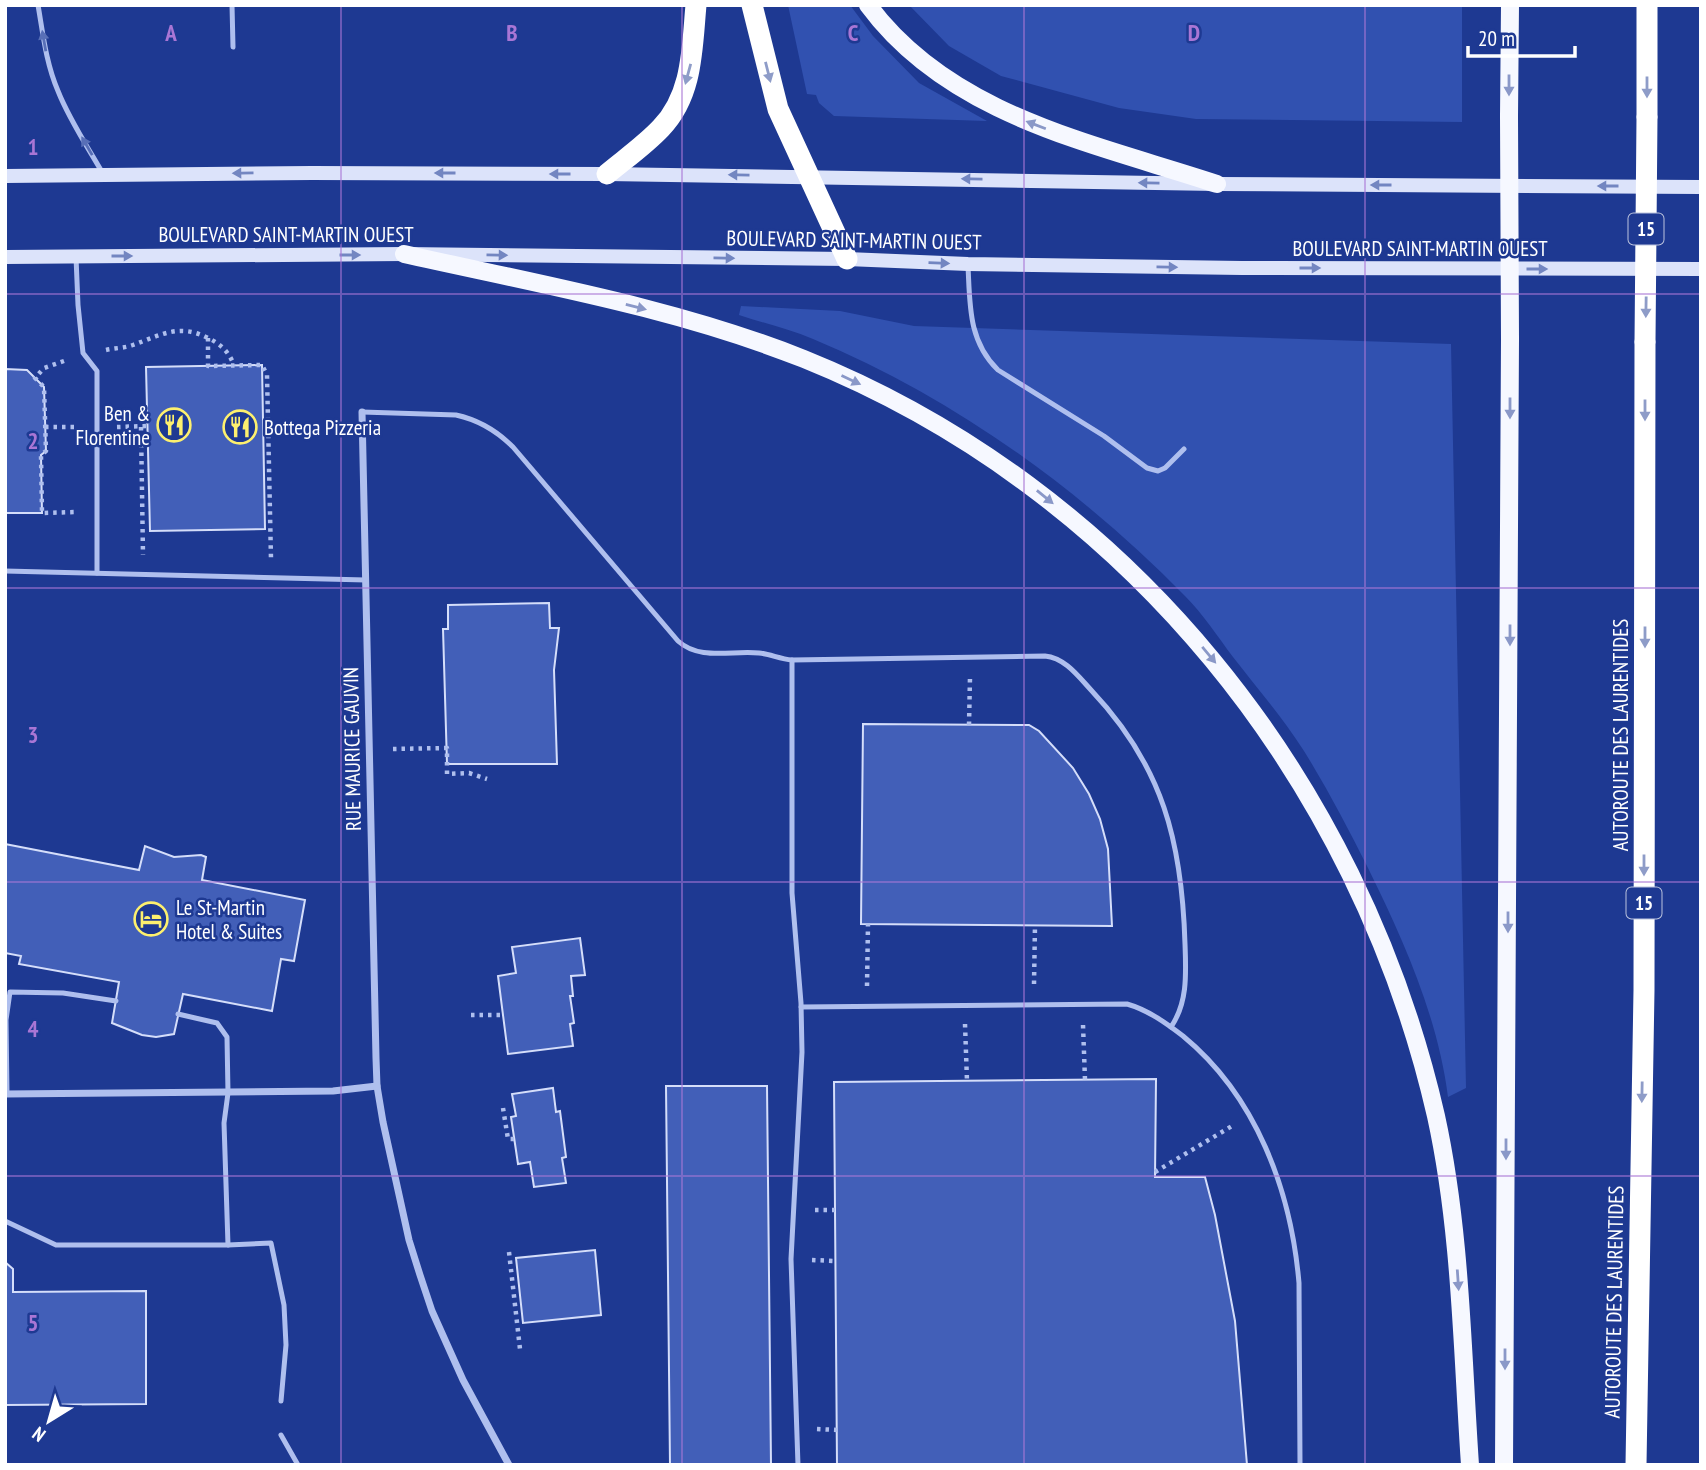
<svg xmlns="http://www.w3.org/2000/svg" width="1706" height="1470" viewBox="0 0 1706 1470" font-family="'PT Sans Narrow',sans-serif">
<rect width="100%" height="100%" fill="#1e3992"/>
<g fill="#3151b0">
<polygon points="788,5 850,5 873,36 919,83 987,121 834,116 819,103 816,95 807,94"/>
<polygon points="909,5 1462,5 1462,122 1196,119 1119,108 1001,76 949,46"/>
<path d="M 741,306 L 840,311 L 914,326 L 1451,344 L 1466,1088 L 1448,1097 C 1438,1017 1403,939 1368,868 C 1348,828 1327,788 1304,751 C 1283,718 1257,688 1233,657 C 1218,637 1203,614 1185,596 C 1079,488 954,398 813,339 C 789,329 763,323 739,315 Z"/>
</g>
<g fill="#425fb8" stroke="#d5defa" stroke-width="2">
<polygon points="262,365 265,529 150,531 146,367"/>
<polygon points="5,369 27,370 44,387 46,451 41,455 42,513 5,513"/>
<polygon points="549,603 550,628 559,628 554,670 557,764 447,764 443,629 448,629 448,605"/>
<polygon points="863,724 1029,725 1039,731 1073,768 1089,794 1100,819 1108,849 1112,926 861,924"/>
<polygon points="5,844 139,870 145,846 174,857 201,855 206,857 202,880 305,900 294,961 281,959 272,1011 183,994 174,1034 156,1037 142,1035 112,1023 119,982 19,964 21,956 5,953"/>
<polygon points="580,938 585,975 571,976 573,996 570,996 574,1023 570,1024 573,1046 508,1054 498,976 516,973 512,947"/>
<polygon points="1156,1079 1155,1177 1205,1177 1215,1215 1235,1321 1247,1465 837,1465 834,1082"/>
<polygon points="666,1086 767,1086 771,1465 670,1465"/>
<polygon points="553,1088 556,1112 560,1111 566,1157 562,1158 566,1183 534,1187 530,1162 518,1164 511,1117 516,1116 512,1094"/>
<polygon points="595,1250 601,1315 523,1323 516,1258"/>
<polygon points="5,1262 13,1269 13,1292 146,1291 146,1404 5,1405"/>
</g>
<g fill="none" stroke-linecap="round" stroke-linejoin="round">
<g stroke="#afbfee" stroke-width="4.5" stroke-dasharray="3.5 5" stroke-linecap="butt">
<polyline points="208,338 208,366 262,365 267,375 271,559"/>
<path d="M 106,350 C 115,348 125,348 133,345 C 161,335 179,323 208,338 C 221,344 230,353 234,366"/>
<polyline points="64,361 44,368 35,378 44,387 46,451 41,455 42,513 78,512"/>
<polyline points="263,426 279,426"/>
<polyline points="45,427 77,427"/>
<polyline points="117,427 148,426"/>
<polyline points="141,427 143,555"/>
<polyline points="969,725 970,677"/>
<polyline points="393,749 447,748 447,774 469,773 487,779"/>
<polyline points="1034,984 1035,925"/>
<polyline points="867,986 868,924"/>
<polyline points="471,1015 502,1015"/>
<polyline points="965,1024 967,1081"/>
<polyline points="1083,1025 1085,1080"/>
<polyline points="503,1108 508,1139 514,1139"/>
<polyline points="1155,1172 1232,1126"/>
<polyline points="815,1210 835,1210"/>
<polyline points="509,1252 520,1349"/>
<polyline points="812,1260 835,1261"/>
<polyline points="817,1429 837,1430"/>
</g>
<g stroke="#afbfee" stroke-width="5">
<path d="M 38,5 C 43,34 46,63 58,91 C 69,119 87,146 102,172"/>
<polyline points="232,5 233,47"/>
<polyline points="76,257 78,305 83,353 97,371 97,573"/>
<path d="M 968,266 C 970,304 968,341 998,370 L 1104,436 L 1147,468 L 1158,471 L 1165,468 L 1184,449"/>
<path d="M 362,412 L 456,415 C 479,420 496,430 513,447 L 678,641 C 700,661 732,650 759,653 C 770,654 780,659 792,660 L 1045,656 C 1065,658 1078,676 1091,690 C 1163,766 1182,842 1185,944 C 1186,973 1188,1002 1171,1027"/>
<polyline points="5,571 366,580"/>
<polyline points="792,660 792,893 801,1003 802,1052 791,1259 798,1465"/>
<path d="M 801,1007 L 1127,1004 C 1148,1010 1166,1023 1183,1036 C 1256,1096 1291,1190 1299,1283 L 1300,1465"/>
<polyline points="7,1094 6,1020 10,992 63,993 116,1001"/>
<polyline points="5,1221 56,1245 228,1245 224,1123 228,1093 227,1037 217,1023 178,1014"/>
<polyline points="228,1245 271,1243 284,1305 286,1345 281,1401"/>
<polyline points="281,1435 298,1465"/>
</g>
<g stroke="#afbfee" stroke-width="7">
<polyline points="362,412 376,1058 377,1086 383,1122 409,1240 420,1275 432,1311 463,1380 509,1465"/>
<polyline points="5,1094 333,1091 377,1086"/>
</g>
<g stroke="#dce3fa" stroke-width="14">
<polyline points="5,176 312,173 607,174 1217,184 1701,187"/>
<polyline points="5,257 404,254 847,259 968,264 1242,268 1701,269"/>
</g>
<g stroke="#f6f8ff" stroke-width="18">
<path d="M 868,5 C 950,116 1093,143 1217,184"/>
<polyline points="1509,116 1510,5"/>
<path d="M 404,254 C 538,284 676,308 804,359 C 1127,489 1359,779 1436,1116 C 1461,1230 1462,1349 1470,1465"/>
<polyline points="1504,1465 1510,339"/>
</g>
<g stroke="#fff" stroke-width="21">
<polyline points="752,5 778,109 847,259"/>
<polyline points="1647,5 1647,117"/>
<path d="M 607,174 C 625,159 645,145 661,128 C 693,95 692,48 696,5"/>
<polyline points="1636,1465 1644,990 1645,342"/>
</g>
<polyline stroke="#f6f8ff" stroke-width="18" points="1509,116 1510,339"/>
<polyline stroke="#fff" stroke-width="21" points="1645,342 1647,117"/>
</g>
<defs><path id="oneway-solid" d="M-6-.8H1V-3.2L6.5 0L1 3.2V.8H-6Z" transform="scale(1.75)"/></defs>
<g fill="#586fb7">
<use href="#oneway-solid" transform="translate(44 41) rotate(-100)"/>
<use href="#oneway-solid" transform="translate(87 146) rotate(-120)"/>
</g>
<g fill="#8e9cc8">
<use href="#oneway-solid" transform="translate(768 72) rotate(76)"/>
<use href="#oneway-solid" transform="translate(688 74) rotate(105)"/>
<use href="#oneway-solid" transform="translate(1647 87) rotate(90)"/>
<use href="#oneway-solid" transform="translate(1646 307) rotate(91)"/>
<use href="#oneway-solid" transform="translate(1645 410) rotate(90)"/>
<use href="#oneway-solid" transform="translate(1645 637) rotate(90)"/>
<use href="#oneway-solid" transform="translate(1644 865) rotate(90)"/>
<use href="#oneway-solid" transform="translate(1642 1092) rotate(91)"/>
</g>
<g fill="#8a98c8">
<use href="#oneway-solid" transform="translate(1509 85) rotate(90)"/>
<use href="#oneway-solid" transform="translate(1036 125) rotate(-159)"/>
<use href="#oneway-solid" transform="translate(636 307) rotate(14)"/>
<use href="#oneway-solid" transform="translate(851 380) rotate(25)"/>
<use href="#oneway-solid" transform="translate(1510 408) rotate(90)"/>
<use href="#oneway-solid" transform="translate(1045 497) rotate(39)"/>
<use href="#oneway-solid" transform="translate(1510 635) rotate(90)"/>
<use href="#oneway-solid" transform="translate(1209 655) rotate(50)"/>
<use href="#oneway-solid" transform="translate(1508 922) rotate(90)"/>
<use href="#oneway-solid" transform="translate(1506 1149) rotate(90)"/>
<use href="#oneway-solid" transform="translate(1458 1280) rotate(86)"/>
<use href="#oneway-solid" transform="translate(1505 1359) rotate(90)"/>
</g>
<g fill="#7386c1">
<use href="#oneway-solid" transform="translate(243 173) rotate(179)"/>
<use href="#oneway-solid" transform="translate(445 173) rotate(-180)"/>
<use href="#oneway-solid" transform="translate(560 174) rotate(180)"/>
<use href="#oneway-solid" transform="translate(739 175) rotate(-179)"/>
<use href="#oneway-solid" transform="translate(972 179) rotate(-179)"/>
<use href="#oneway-solid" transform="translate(1149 183) rotate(-179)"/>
<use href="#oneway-solid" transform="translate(1381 185) rotate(-180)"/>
<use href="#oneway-solid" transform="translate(1608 186) rotate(-180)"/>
<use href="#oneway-solid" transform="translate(350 255)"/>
<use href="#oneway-solid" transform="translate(497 255) rotate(1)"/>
<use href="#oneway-solid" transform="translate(122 256)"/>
<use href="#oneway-solid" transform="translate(724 258) rotate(1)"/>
<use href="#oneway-solid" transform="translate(939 263) rotate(2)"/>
<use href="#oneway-solid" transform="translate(1167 267) rotate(1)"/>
<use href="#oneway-solid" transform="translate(1310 268)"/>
<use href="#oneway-solid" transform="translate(1537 269)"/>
</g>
<path fill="none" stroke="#a976d5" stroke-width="2" stroke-opacity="0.55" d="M 341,5 L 341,1465M 682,5 L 682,1465M 1024,5 L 1024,1465M 1365,5 L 1365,1465M 5,294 L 1701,294M 5,588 L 1701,588M 5,882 L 1701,882M 5,1176 L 1701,1176"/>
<defs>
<symbol id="restaurant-ring" viewBox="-11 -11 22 22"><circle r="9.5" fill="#1e3992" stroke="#fdf06e" stroke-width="1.5"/><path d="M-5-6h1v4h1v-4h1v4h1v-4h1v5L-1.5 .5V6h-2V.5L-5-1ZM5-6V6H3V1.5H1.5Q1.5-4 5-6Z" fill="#fdf06e"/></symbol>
<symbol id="hotel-ring" viewBox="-11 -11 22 22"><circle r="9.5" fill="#1e3992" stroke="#fdf06e" stroke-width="1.5"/><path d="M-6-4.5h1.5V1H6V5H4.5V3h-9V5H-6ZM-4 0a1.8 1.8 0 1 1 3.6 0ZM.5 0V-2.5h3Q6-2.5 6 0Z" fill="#fdf06e"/></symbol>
</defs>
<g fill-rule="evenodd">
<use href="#restaurant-ring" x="155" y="406" width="38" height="38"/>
<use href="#restaurant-ring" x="221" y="408" width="38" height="38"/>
<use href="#hotel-ring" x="132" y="900" width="38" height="38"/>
</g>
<g text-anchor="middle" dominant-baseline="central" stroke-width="5" stroke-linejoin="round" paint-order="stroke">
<g fill="#1e3992" stroke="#bcc4de" stroke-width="2">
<rect x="1628.5" y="213.5" width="35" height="31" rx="5"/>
<rect x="1626.5" y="887.5" width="35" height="31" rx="5"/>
</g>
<g font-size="19" font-weight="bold" fill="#fff">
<text x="1646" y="229">15</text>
<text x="1644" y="903">15</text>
</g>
<g font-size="21" fill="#fff" stroke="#1e3992">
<text x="286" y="234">BOULEVARD SAINT-MARTIN OUEST</text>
<text transform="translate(854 240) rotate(1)">BOULEVARD SAINT-MARTIN OUEST</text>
<text x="1420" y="248">BOULEVARD SAINT-MARTIN OUEST</text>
<text transform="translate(1620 735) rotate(-90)">AUTOROUTE DES LAURENTIDES</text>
<text transform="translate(352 749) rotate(-91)">RUE MAURICE GAUVIN</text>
<text transform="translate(1614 1302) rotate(-89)">AUTOROUTE DES LAURENTIDES</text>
</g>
<g font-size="21" fill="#fff" stroke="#1e3992" text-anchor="start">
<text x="150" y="413" text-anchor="end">Ben &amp;<tspan x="150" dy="24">Florentine</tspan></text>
<text x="264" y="427">Bottega Pizzeria</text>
<text x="176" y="907">Le St-Martin<tspan x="176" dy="24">Hotel &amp; Suites</tspan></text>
</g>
</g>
<g font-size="23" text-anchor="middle" font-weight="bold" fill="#a976d5" stroke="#1e3992" stroke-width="5" stroke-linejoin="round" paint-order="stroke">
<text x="171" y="41">A</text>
<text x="512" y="41">B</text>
<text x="853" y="41">C</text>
<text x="1194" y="41">D</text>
<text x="33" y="155">1</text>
<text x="33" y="449">2</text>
<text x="33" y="743">3</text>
<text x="33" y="1037">4</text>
<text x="33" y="1331">5</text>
</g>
<rect width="1706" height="1470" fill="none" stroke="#ffffff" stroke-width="14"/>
<g transform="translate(49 1421) rotate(217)" stroke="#1e3992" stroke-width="5" paint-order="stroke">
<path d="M0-5L12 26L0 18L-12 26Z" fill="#ffffff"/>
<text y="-10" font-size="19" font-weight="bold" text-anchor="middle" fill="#ffffff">N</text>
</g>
<path d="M1468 46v10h107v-10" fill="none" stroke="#ffffff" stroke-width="3.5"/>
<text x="1478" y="46" font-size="21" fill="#ffffff" stroke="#1e3992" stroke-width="5" paint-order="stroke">20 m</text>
</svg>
